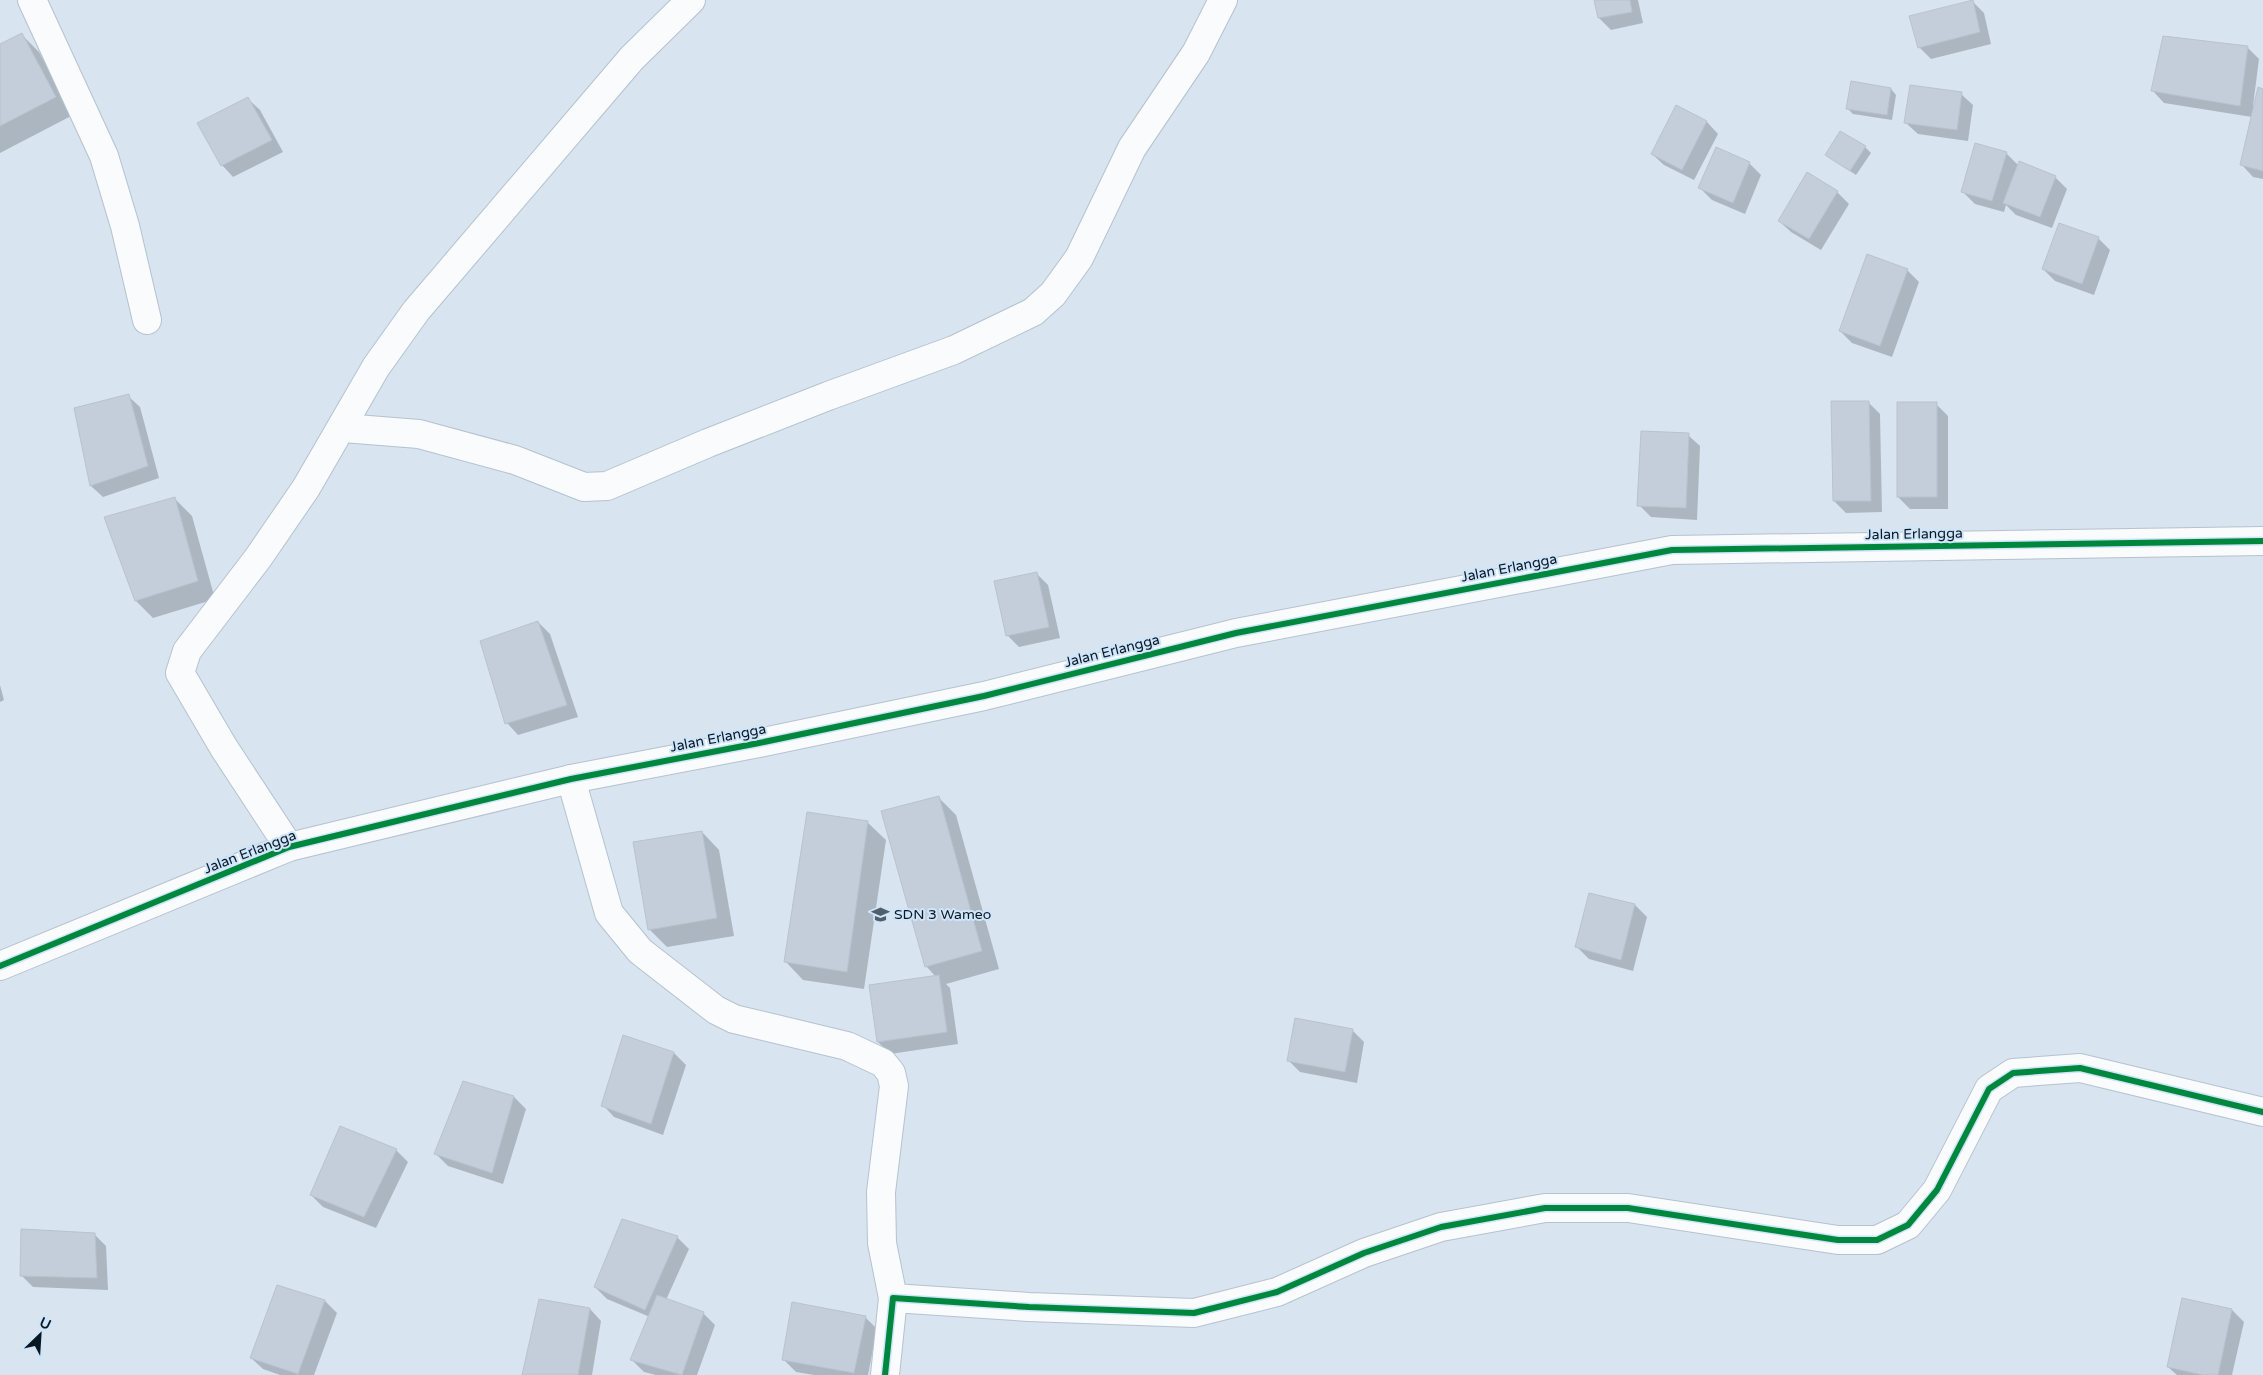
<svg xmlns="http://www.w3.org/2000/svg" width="2263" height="1375" viewBox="0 0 2263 1375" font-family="'Varela Round',sans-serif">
<rect width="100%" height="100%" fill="#d8e4f0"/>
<g fill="#0003">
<polygon points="1595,0 1638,0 1643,23 1611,30 1599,18"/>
<polygon points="1972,1 1984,13 1991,44 1931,59 1919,47"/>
<polygon points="21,34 39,52 73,115 0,153 0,46"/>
<polygon points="2247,47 2259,59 2253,106 2255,107 2263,90 2263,179 2253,177 2242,165 2252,117 2164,103 2153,91"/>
<polygon points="1891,89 1896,95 1892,120 1853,114 1848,109"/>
<polygon points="1961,94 1973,105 1968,141 1918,134 1906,123"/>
<polygon points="248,99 260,110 283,152 233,177 222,165"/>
<polygon points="1707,122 1718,134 1694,180 1664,165 1652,154"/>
<polygon points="1865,147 1871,153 1856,175 1826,155"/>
<polygon points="2006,153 2019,166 2055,177 2067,189 2052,228 2016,215 2006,205 2004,212 1975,204 1963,192"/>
<polygon points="1749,163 1761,175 1745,214 1712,200 1700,188"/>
<polygon points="1837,192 1849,204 1821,250 1791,232 1779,221"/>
<polygon points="2098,238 2110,250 2094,295 2055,281 2043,269"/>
<polygon points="1907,270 1919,282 1892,357 1852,343 1840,331"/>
<polygon points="128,396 140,407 159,478 103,497 91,486"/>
<polygon points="1868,402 1880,414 1882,512 1846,513 1834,501"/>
<polygon points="1936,404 1948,416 1948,509 1910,509 1898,497"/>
<polygon points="1688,435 1700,446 1697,520 1651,517 1639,505"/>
<polygon points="174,498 192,516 215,599 153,618 136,601"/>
<polygon points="1036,573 1048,585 1060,638 1019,647 1007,635"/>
<polygon points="538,622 550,634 578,717 518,735 507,723"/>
<polygon points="0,685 4,700 0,702"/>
<polygon points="938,797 956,815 999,969 946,984 950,988 958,1044 890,1054 878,1042 870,986 936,977 926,966"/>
<polygon points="808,813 868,823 886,840 864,989 803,980 786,962"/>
<polygon points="702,832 719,850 734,936 667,947 649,929"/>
<polygon points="1590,894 1635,905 1647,917 1633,971 1589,959 1577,947"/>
<polygon points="1352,1030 1364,1042 1357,1083 1300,1072 1288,1060"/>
<polygon points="624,1037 674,1053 686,1065 663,1135 614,1117 603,1105"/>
<polygon points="464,1082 514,1097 526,1109 503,1184 448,1166 436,1154"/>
<polygon points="396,1150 408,1162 376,1228 323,1207 311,1195"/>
<polygon points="94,1234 106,1246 108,1290 33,1287 21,1275"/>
<polygon points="677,1237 689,1249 666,1300 703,1313 715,1325 697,1375 656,1375 644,1372 632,1360 650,1317 607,1299 595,1287"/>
<polygon points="278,1287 325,1301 337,1313 314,1375 280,1375 263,1369 251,1358"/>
<polygon points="590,1309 601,1321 592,1375 523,1375"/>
<polygon points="2232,1310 2244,1322 2232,1375 2177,1375 2168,1367"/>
<polygon points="865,1317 877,1329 868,1375 814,1375 796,1372 784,1360"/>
</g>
<g fill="#c4cdda" stroke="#b9c2cf">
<polygon points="1594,0 1630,0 1632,12 1598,18"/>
<polygon points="1973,0 1980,32 1918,48 1909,16"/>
<polygon points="22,33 56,97 0,126 0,44"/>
<polygon points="2163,36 2248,46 2240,106 2151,91"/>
<polygon points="1851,81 1891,88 1887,115 1846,109"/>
<polygon points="1910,85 1962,92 1957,130 1904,123"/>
<polygon points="2258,87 2263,89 2263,171 2240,165"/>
<polygon points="248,97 272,140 221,166 197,123"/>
<polygon points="1676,105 1707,121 1682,170 1651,154"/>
<polygon points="1840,131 1866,146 1850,171 1825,155"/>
<polygon points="1975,143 2007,152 1992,201 1961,192"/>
<polygon points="1716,147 1750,162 1733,203 1698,188"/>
<polygon points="2019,161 2056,176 2040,217 2003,203"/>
<polygon points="1807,172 1838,191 1809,239 1778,221"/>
<polygon points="2059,223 2099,237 2082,284 2042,269"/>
<polygon points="1867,254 1908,269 1880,346 1839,331"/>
<polygon points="129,394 148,466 90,486 74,408"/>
<polygon points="1831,401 1869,401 1871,501 1833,501"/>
<rect x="1897" y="402" width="40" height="95"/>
<polygon points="1641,431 1689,433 1686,508 1637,506"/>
<polygon points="175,497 198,581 135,601 104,517"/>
<polygon points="1037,572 1049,627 1006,636 994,581"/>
<polygon points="538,621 567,705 505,724 480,641"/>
<polygon points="939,796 982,951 925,967 881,811"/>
<polygon points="807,812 868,821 847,972 784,962"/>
<polygon points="702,831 717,918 648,930 633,842"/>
<polygon points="1589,893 1635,904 1621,960 1575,947"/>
<polygon points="939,975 947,1032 877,1042 869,985"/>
<polygon points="1295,1018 1353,1029 1345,1072 1287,1061"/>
<polygon points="623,1035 674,1052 651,1124 601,1106"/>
<polygon points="463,1081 514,1096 492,1173 434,1154"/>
<polygon points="340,1126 397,1149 364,1217 310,1195"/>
<polygon points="622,1219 678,1236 645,1310 594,1287"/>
<polygon points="21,1229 95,1233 97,1278 20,1276"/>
<polygon points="277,1285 325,1300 298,1374 250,1358"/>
<polygon points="657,1295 704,1312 682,1375 630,1360"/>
<polygon points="2182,1298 2232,1309 2218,1375 2203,1375 2167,1367"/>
<polygon points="539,1299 590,1308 578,1375 522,1375"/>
<polygon points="792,1302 866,1316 854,1373 782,1360"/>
</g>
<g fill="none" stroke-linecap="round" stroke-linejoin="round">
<defs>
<g id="minor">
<polyline points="32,0 104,156 125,226 147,320"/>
<polyline points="343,428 419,434 515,460 584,487 607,486 708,443 828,396 954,350 1033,312 1053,294 1079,258 1132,148 1196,53 1223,0"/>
<polyline points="571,779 609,913 640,951 716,1010 734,1019 847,1046 883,1063 891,1073 894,1086 881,1192 882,1243 893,1298"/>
<polyline points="289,847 224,748 180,673 187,651 258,558 306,488 376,367 416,311 632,58 691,0"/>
<polyline points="885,1375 893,1298 1029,1307 1194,1313 1277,1292 1364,1253 1441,1227 1545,1208 1628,1208 1838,1240 1877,1240 1908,1225 1937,1190 1989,1089 2013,1073 2080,1068 2263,1112"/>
</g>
<polyline id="tertiary" points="0,966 289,847 571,779 759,743 984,696 1236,633 1672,550 2263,541"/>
</defs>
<use href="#minor" stroke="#b5c2ce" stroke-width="30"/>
<use href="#tertiary" stroke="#b5c2ce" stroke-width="30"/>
<use href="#minor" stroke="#f9fbfd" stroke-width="28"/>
<use href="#tertiary" stroke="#f9fbfd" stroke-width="28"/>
<defs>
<g id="cycleway">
<polyline points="0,966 289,847 571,779 759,743 984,696 1236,633 1672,550 2263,541"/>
<polyline points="885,1375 893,1298 1029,1307 1194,1313 1277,1292 1364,1253 1441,1227 1545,1208 1628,1208 1838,1240 1877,1240 1908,1225 1937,1190 1989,1089 2013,1073 2080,1068 2263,1112"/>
</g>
</defs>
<use href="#cycleway" stroke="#cee5fa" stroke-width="9"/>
<use href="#cycleway" stroke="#00873e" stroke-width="6"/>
</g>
<defs>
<symbol id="school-bare" viewBox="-9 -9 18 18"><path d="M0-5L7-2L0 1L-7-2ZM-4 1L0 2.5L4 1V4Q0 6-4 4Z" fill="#515f6b" stroke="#cee5fa" stroke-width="2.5" paint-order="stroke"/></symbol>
</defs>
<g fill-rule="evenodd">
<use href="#school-bare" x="868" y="902" width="25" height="25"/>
</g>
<g text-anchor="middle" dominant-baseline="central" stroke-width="4" stroke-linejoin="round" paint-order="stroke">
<g font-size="14" fill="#091723" stroke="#cee5fa">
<text transform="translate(1914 534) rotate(-1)">Jalan Erlangga</text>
<text transform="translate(1509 568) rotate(-11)">Jalan Erlangga</text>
<text transform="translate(1112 651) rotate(-14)">Jalan Erlangga</text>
<text transform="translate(718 738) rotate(-11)">Jalan Erlangga</text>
<text transform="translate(250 852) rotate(-21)">Jalan Erlangga</text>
</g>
<g font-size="14" fill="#091723" stroke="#cee5fa" text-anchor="start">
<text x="894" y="914">SDN 3 Wameo</text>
</g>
</g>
<g transform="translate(40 1335) rotate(25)" stroke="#cee5fa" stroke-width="4" paint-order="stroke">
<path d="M0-4L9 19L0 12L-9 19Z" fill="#091723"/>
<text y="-8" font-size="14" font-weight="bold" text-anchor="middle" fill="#091723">U</text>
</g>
</svg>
